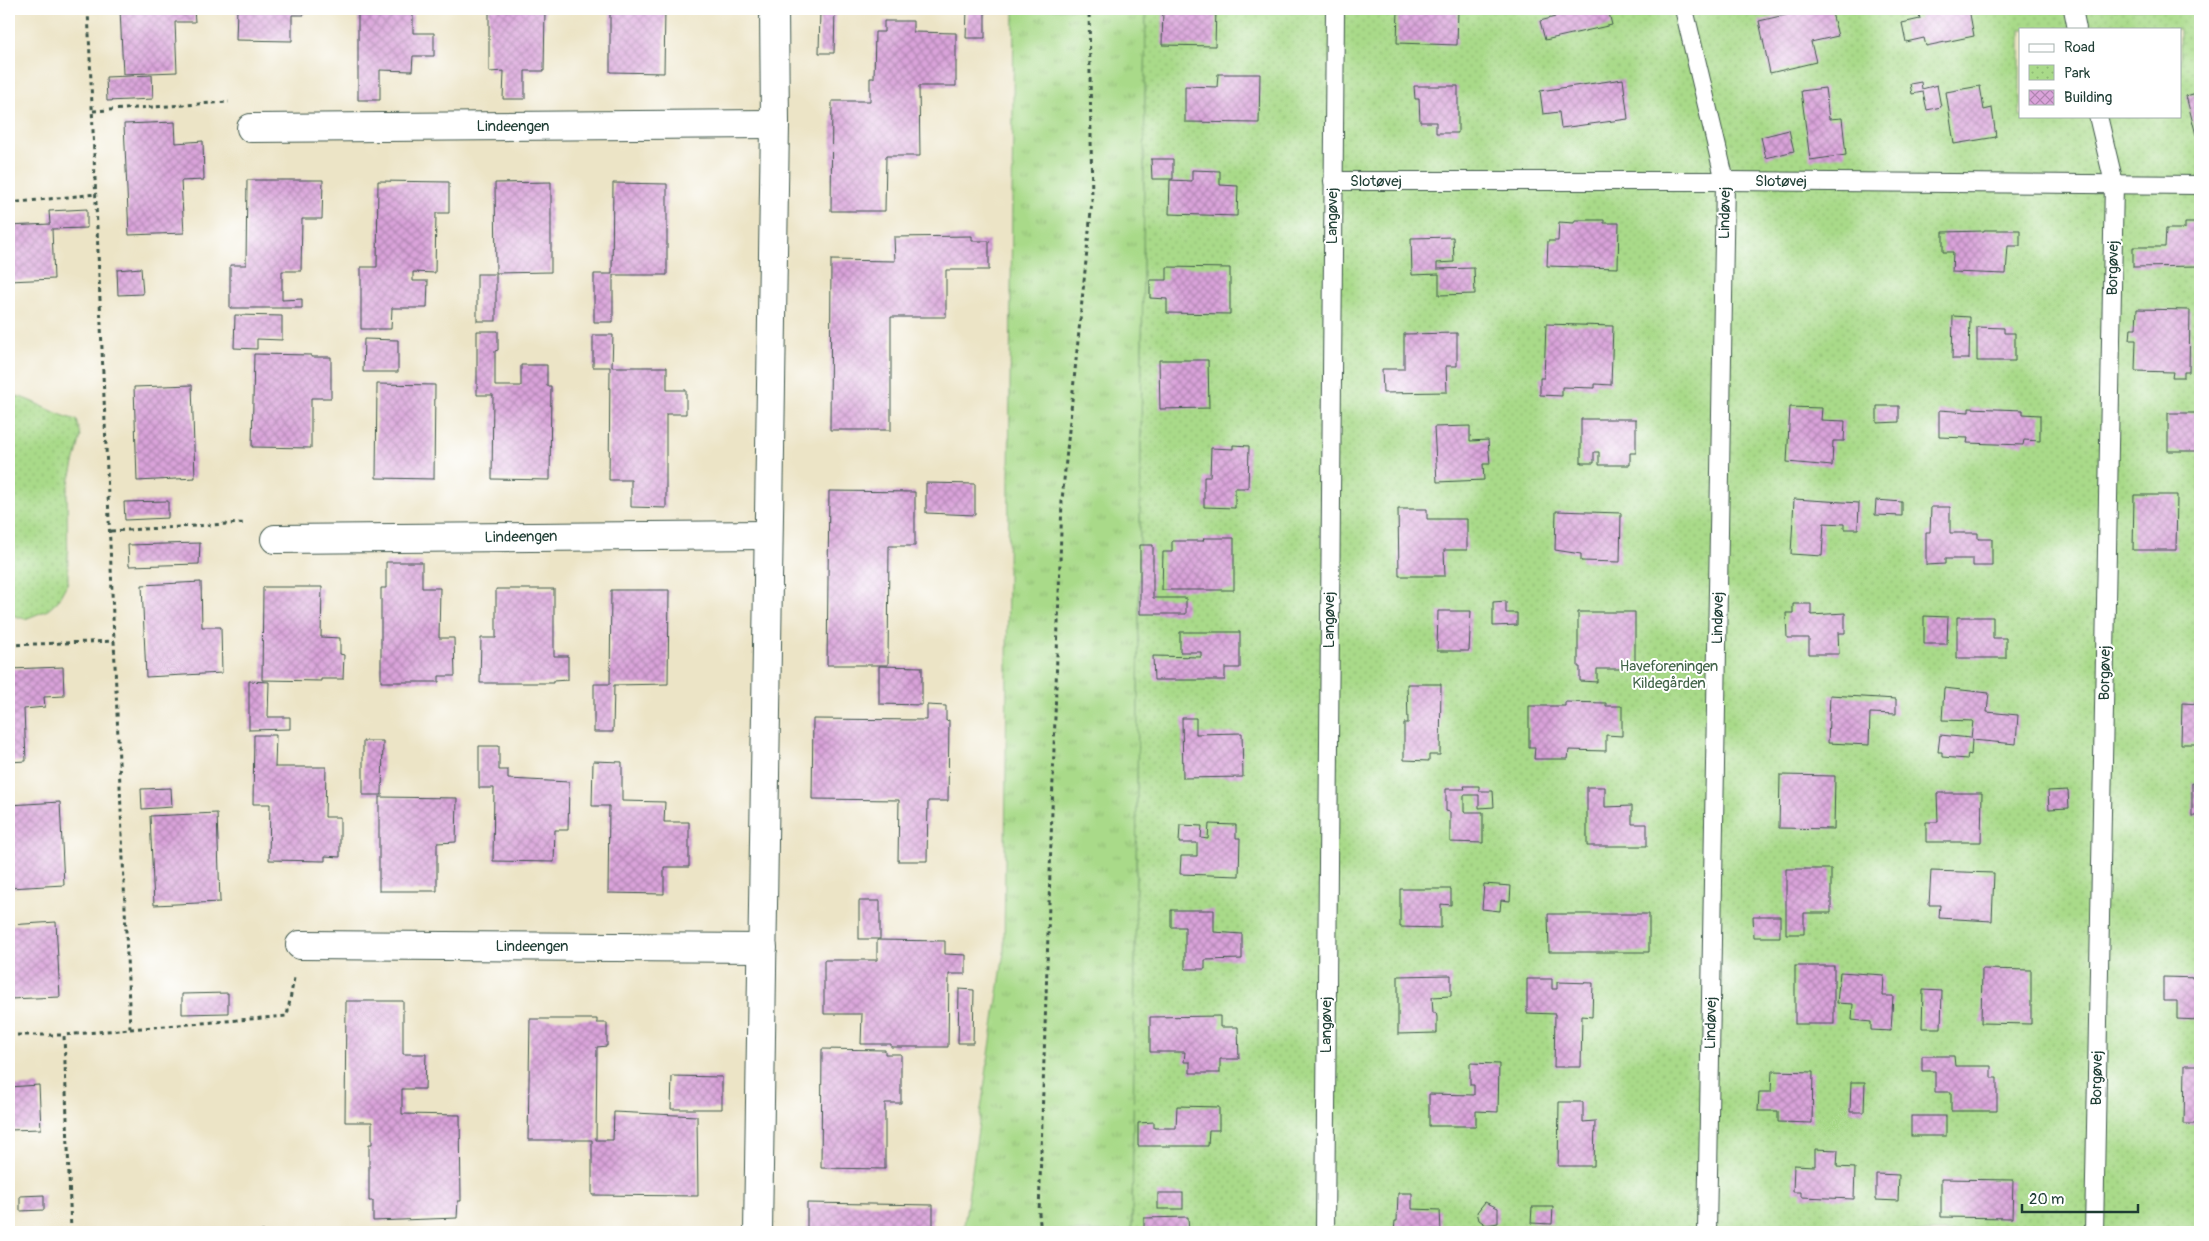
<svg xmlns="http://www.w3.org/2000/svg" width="2209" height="1241" viewBox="0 0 2209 1241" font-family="Pangolin,sans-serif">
<defs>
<pattern id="grass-tufts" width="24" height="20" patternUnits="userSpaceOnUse" patternTransform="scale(1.25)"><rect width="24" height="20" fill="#a9da89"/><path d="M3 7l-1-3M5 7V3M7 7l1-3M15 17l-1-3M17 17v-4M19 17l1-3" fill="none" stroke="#91bc77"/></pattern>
<pattern id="park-dots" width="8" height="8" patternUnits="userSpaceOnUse" patternTransform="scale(1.25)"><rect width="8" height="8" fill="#a9da89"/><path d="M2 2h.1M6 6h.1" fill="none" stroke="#91bc77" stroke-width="1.8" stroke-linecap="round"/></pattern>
<pattern id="building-cross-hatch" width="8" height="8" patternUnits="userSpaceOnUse" patternTransform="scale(1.25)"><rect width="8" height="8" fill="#daa3da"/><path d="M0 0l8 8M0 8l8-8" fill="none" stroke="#b086b2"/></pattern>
</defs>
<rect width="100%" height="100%" fill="#fff"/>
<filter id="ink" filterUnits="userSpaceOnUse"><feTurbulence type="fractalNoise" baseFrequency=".02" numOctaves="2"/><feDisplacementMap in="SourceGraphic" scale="10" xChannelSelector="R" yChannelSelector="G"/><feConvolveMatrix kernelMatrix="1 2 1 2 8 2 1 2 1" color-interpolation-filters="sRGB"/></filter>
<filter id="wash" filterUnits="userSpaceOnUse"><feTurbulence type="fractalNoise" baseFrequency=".0096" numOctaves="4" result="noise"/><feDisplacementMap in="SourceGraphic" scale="20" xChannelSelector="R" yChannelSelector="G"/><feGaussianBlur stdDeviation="1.12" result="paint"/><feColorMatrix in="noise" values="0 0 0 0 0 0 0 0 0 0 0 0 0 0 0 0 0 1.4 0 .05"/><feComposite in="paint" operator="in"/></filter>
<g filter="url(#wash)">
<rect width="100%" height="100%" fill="#ece4c6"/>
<polygon fill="url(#grass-tufts)" stroke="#648c5e" points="1014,9 1146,9 1132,1232 963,1232 1004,952"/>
<g fill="url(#park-dots)" stroke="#648c5e" fill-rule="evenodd">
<path d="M 1146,9 L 2200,9 L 2200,1232 L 1132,1232 ZM 2020,29 L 2180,29 L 2180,116 L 2020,116 Z"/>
<path d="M 17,396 C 37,402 56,415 77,420 L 81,436 L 67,491 L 68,582 L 57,602 L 48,610 L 25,619 L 9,614 L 9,397 Z"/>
</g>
<g id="blocks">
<g fill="url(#building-cross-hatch)">
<polygon points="120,9 194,9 195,22 175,22 177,72 123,74"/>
<polygon points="237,9 304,9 304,15 292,15 292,41 236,40"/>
<polygon points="358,9 413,9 413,33 434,33 434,56 413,56 412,71 380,70 380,100 358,100"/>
<polygon points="489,9 545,9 544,71 525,71 525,99 503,99 504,71 489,72"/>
<polygon points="610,9 665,9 664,73 610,72"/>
<polygon points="820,9 835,9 834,53 819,53"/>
<polygon points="967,9 985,9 985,38 966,38"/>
<polygon points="1163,9 1216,9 1215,46 1162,45"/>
<polygon points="1398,9 1458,9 1457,45 1397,43"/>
<polygon points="1553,9 1608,9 1612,25 1545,40 1540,21 1555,17"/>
<polygon points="1801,9 1831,9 1838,36 1811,42 1816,62 1770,73 1759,21 1802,11"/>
<polygon points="1918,9 1969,9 1974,36 1926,46 1924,38 1906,42 1902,23 1920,19"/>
<polygon points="884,21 913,21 913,32 956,33 956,86 919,86 920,156 886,156 885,211 831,211 832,101 870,101 870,78 874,78 875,32 884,32"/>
<polygon points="1218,74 1260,74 1259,123 1185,122 1185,86 1217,87"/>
<polygon points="152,75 153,99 107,101 106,77"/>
<polygon points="1623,79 1628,119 1561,128 1559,112 1543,114 1540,91"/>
<polygon points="1921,82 1922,89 1937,85 1941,107 1927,110 1923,92 1912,94 1910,84"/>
<polygon points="1414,86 1458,86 1458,133 1436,133 1436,122 1420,122 1419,99 1415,99"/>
<polygon points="1980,86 1984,110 1992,108 1996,137 1954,144 1946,92"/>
<polygon points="1825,88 1829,119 1842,118 1846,155 1810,160 1801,91"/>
<polygon points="2200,92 2200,134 2196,135 2186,96"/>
<polygon points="175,122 176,143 203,141 204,180 181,181 184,233 129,235 124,124"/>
<polygon points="1789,130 1794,151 1766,158 1761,137"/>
<polygon points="1151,159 1173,159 1173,179 1152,179"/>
<polygon points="1192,170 1220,171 1220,185 1238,186 1237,216 1169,214 1170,180 1192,181"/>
<polygon points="247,180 323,180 322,219 302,219 301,271 282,271 282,300 302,299 302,308 230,308 230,265 246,265"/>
<polygon points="378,181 449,182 449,213 436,213 435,273 413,272 413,281 428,281 427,308 392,308 391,329 361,329 361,267 377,267"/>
<polygon points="551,182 551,272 496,273 495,183"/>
<polygon points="613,183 667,184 667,275 613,275 613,322 594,322 594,274 612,274"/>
<polygon points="87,209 87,228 52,229 54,279 9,281 9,226 50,224 49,211"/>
<polygon points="1575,220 1604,220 1604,223 1619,223 1618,268 1547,266 1548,241 1558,241 1559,222 1574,223"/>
<polygon points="2185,223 2200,223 2200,266 2133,267 2133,247 2165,247 2166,229 2185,229"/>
<polygon points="1984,230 2020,230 2020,246 2008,246 2006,274 1952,272 1953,252 1943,252 1943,232 1984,231"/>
<polygon points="972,236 972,241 989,241 989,270 946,270 946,317 891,317 891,430 830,430 831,260 895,261 894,237"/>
<polygon points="1453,237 1454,262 1437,263 1437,269 1474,268 1475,294 1439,295 1439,274 1412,275 1411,238"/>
<polygon points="1167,267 1230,268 1230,314 1167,313 1167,299 1150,298 1150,280 1167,280"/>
<polygon points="141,268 143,294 118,295 117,270"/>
<rect x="477" y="274" width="19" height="47"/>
<polygon points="2137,309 2190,310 2189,372 2184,372 2184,377 2172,377 2173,372 2135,371 2136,340 2130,340 2131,328 2136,328"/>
<polygon points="235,315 282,316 282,340 257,339 257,349 234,348"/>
<polygon points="1953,316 1970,317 1969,359 1952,359"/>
<polygon points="1546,324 1613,326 1611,385 1595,384 1595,388 1562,387 1562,396 1540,395 1540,378 1544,378"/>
<polygon points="1977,327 2004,328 2004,333 2015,333 2015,361 1977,361"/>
<polygon points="477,331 498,331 498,350 495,351 495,386 521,386 521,365 547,365 547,386 551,386 550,480 492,479 493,395 477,395"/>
<polygon points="1457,333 1457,366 1446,366 1447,392 1383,393 1382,369 1404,369 1404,334"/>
<polygon points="593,335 613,335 612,367 667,367 667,390 686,390 686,414 666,414 666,508 631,507 631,480 609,480 610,367 593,367"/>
<polygon points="364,339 398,340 398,372 363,372"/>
<polygon points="254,354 311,355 311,357 331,357 331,398 311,398 311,448 252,447"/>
<polygon points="1159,360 1208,360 1209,408 1160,409"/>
<polygon points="377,384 435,385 434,479 376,478"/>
<polygon points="192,385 195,478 137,481 134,387"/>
<polygon points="1877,406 1899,406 1899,422 1877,423"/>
<polygon points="1790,407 1822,408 1821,420 1845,421 1844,441 1833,441 1832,466 1787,462"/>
<polygon points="1969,408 2023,410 2023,414 2040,415 2040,441 2024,440 2023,445 1967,443 1968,438 1939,437 1939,410 1969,412"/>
<rect x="2168" y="413" width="32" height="38"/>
<polygon points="1581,419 1636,419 1636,453 1630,453 1630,465 1599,465 1599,452 1594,452 1594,463 1581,463"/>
<polygon points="1470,426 1470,441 1488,440 1490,464 1483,464 1484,480 1437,482 1434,427"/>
<polygon points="1233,445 1249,446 1248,488 1235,488 1235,508 1204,507 1204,477 1210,477 1211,448 1233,449"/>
<polygon points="926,483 975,484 975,515 926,513"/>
<polygon points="829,491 915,492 915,546 889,546 888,665 827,665"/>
<polygon points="2134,495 2177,495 2176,550 2133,550"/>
<polygon points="1794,499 1859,503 1858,529 1844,529 1844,524 1824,523 1822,556 1791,554"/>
<polygon points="1876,500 1902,502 1902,516 1875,515"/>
<polygon points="168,501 168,518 125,520 124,502"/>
<polygon points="1931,507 1950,507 1950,533 1978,533 1978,539 1992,539 1992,566 1973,566 1973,559 1945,559 1945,564 1926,565 1926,532 1930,532"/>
<polygon points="1398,509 1427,509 1427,519 1467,519 1467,550 1444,550 1445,576 1399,576"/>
<polygon points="1556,511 1621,513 1620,562 1581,561 1581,554 1555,550"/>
<polygon points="1204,538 1234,538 1234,590 1162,590 1163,552 1172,552 1172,541 1203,541"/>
<polygon points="200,543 199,564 129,566 128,545"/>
<polygon points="1140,545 1153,545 1153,598 1186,598 1186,614 1140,614"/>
<polygon points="386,562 422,562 422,588 440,588 439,638 454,638 455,676 439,676 439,682 381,682 381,588 386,588"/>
<polygon points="201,582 202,627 221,627 222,673 146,677 142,585"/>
<polygon points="263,587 322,587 321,637 340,638 340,654 344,655 343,679 321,679 321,681 262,680"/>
<polygon points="496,589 554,589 554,656 568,656 568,680 553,681 553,683 480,683 481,638 496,638"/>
<polygon points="611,590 669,590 668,684 614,685 613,732 594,732 594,684 610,684"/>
<polygon points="1506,601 1506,613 1517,613 1517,625 1493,626 1493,602"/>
<polygon points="1793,604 1811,604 1811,615 1845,613 1845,633 1838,633 1839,654 1809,654 1809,638 1787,638 1786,613 1793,613"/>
<polygon points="1438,611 1471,611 1469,651 1437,651"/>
<polygon points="1578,612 1635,612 1635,669 1597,669 1597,682 1580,681 1580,667 1578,667"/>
<polygon points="1924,616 1948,617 1947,644 1924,644"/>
<polygon points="1957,617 1993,617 1993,638 2006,638 2006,658 1957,658"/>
<polygon points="1180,632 1240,632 1240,668 1225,668 1225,680 1154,680 1153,656 1201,657 1201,652 1180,652"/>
<polygon points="879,666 922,667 922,705 879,704"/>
<polygon points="63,667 64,696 44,697 45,707 24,709 26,761 9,762 9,669"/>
<polygon points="249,681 269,682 268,717 290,717 290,729 249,730"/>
<polygon points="1407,684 1441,684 1440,755 1429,755 1429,761 1404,760 1404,723 1408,723"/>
<polygon points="1944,688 1989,693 1987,712 2018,715 2016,744 1972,740 1971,755 1968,754 1967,759 1942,757 1942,752 1938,752 1940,735 1971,738 1973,721 1942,720"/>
<polygon points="1830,695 1896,699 1896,714 1870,713 1869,745 1828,743"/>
<polygon points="1565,702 1606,703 1606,706 1622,706 1622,736 1606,735 1606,751 1569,750 1568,759 1534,759 1535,747 1529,747 1529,706 1565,706"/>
<polygon points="2182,703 2200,704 2200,744 2181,744"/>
<polygon points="927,705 946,706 946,721 949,720 948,801 928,801 927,861 898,861 899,800 812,799 813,719 927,720"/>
<polygon points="1182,718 1196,718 1196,734 1242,733 1243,777 1183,778"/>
<polygon points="254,735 276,735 275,767 326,767 325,817 340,817 340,857 325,856 325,861 269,860 270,804 253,804"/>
<polygon points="363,741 383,741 382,795 363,795"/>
<polygon points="479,746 499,746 499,770 508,770 508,779 569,782 568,830 555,830 554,862 493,861 494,788 479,788"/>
<polygon points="593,761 622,762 622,801 665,802 664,822 689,822 689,867 664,867 664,894 608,893 609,806 592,806"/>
<polygon points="1780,775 1835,776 1834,829 1779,828"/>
<rect x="2192" y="783" width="8" height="33"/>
<polygon points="1464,786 1479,786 1479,791 1493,791 1494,807 1479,808 1479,795 1464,795 1464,812 1483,812 1483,843 1450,842 1450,812 1446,811 1446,789 1465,789"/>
<polygon points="1587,787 1605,787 1605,807 1632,806 1632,824 1647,824 1647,846 1587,846"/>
<polygon points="171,788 172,807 142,809 141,789"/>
<polygon points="2068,790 2069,808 2049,809 2048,791"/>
<polygon points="1937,793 1982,793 1981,842 1926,842 1926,822 1938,822"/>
<polygon points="379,797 457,798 456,842 437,843 437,891 379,891"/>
<polygon points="60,802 64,885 9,888 9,805"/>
<polygon points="217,813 220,902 154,905 150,816"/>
<polygon points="1209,824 1236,825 1236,838 1240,838 1239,876 1180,874 1181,856 1197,856 1197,843 1179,843 1180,825 1202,826 1201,838 1208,839"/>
<polygon points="1786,869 1831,869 1831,913 1804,913 1804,934 1786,934"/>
<polygon points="1931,871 1994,873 1992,921 1939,918 1940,905 1929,905"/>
<polygon points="1484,884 1511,886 1510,901 1501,900 1500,911 1482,909"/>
<polygon points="1400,889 1451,889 1451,905 1441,904 1441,928 1400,927"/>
<rect x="859" y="901" width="21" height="38"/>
<polygon points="1171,910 1214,910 1214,932 1242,934 1242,959 1205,960 1205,969 1185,969 1185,927 1171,927"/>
<polygon points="1548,914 1649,914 1649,952 1549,952"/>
<polygon points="1753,916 1780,916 1780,937 1754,937"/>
<polygon points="56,922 60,997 9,999 9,925"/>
<polygon points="877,940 945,941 945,954 966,955 966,974 949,974 948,1047 891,1047 891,1044 861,1044 862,1014 824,1014 824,960 877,960"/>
<rect x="1795" y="966" width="39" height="58"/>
<polygon points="1982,969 2031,970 2031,1024 1981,1023"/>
<polygon points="1840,972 1884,975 1883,996 1893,996 1891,1031 1871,1030 1871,1022 1852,1020 1853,1004 1837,1003"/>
<polygon points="1451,975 1451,996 1432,997 1433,1013 1436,1013 1437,1017 1437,1033 1398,1034 1398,976"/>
<polygon points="2163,977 2200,978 2200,1020 2177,1019 2177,1001 2163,1001"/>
<polygon points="1527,979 1552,979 1552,989 1557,989 1557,982 1593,983 1592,1017 1582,1016 1581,1067 1554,1067 1555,1014 1527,1013"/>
<polygon points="959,989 974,990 973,1043 958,1043"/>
<polygon points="1923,990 1942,991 1941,1028 1922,1028"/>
<polygon points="228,993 228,1013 182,1014 182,994"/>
<polygon points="346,1001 403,1001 403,1054 426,1054 425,1089 402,1089 402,1114 460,1115 461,1201 458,1201 457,1218 373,1221 373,1201 369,1201 369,1144 372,1144 372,1122 345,1122"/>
<polygon points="1220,1016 1220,1027 1238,1027 1239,1059 1220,1059 1220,1073 1190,1073 1190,1062 1184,1062 1185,1052 1150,1052 1150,1017"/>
<polygon points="530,1019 597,1019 597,1023 607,1023 607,1046 597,1047 596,1140 613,1140 614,1112 697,1116 698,1196 592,1195 592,1140 528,1140"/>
<polygon points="822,1049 885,1050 885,1054 901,1054 901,1103 885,1103 885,1169 821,1168"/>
<polygon points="1922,1056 1954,1056 1955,1066 1991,1066 1991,1078 1997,1078 1997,1111 1951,1111 1951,1092 1935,1092 1935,1071 1922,1071"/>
<polygon points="1470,1063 1499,1064 1498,1112 1476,1111 1476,1126 1429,1126 1429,1094 1474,1095 1474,1085 1470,1085"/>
<polygon points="2185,1065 2200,1065 2200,1124 2184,1124"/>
<polygon points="1772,1071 1813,1072 1812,1123 1778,1122 1778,1111 1758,1111 1759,1092 1771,1092"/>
<polygon points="672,1076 722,1077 722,1109 671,1109"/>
<polygon points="1851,1082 1865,1082 1864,1112 1850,1112"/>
<polygon points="39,1085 41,1129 9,1130 9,1087"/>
<polygon points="1559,1102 1583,1102 1583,1122 1595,1121 1594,1166 1558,1166"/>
<polygon points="1177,1106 1219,1107 1219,1130 1209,1130 1208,1146 1138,1146 1138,1123 1154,1122 1154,1128 1176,1128"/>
<rect x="1911" y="1116" width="35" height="20"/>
<polygon points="1815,1149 1838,1150 1837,1167 1855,1168 1854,1199 1801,1197 1801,1192 1793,1192 1794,1165 1815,1166"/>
<polygon points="1876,1174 1899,1175 1898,1201 1876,1200"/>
<polygon points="1941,1179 2013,1180 2012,1218 1941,1217"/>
<rect x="1158" y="1193" width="25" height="16"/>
<polygon points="1398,1193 1412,1193 1412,1209 1440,1210 1441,1232 1394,1232 1395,1221 1397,1221"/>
<polygon points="44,1195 44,1210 20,1211 20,1196"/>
<polygon points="1485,1202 1498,1208 1498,1223 1486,1225 1479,1220 1477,1212"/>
<polygon points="807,1203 933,1205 933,1232 807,1232"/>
<polygon points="1532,1207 1553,1207 1552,1224 1531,1223"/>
<polygon points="1188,1217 1189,1232 1144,1232 1144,1218"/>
<polygon points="1539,1228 1570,1231 1570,1232 1538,1232"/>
</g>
</g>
</g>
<g filter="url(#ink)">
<use href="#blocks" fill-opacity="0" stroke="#3e564a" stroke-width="1"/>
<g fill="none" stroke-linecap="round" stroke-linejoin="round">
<defs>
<g id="service">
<polyline points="1684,9 1725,181 1707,1232"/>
<polyline points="2073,9 2077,29"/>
<polyline points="1333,181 1725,181 2200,185"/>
<polyline points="1325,1232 1335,9"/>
<polyline points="2094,1232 2114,183 2098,116"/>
</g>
<g id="minor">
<polyline points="251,128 775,124"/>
<polyline points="275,539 767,535"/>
<polyline points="300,945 763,948"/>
<polyline points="758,1232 775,124 774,9"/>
</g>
</defs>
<use href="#service" stroke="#3e564a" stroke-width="20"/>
<use href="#minor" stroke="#3e564a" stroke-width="30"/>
<g stroke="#3e564a" stroke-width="3" stroke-dasharray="4 4" stroke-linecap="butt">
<polyline points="93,111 229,102"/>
<polyline points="9,203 97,194"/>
<polyline points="111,531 245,523"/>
<polyline points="9,645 115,641"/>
<polyline points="130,1029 287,1016 294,978"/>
<polyline points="9,1035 64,1035"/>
<polyline points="71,1232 64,1035 130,1029 88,9"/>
<polyline points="245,1232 264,1232"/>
<polyline points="1041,1232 1039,1214 1062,500 1092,201 1089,9"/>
</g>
<use href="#service" stroke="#fff" stroke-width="18"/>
<use href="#minor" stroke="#fff" stroke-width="28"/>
</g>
</g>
<g text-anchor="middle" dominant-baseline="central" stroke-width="4" stroke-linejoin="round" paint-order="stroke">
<g font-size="15" fill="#1f3d34" stroke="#fff">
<text x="513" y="126">Lindeengen</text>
<text x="1376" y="181">Slotøvej</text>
<text x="1781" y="181">Slotøvej</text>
<text transform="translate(1725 213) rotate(-89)">Lindøvej</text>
<text transform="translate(1332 216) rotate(-90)">Langøvej</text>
<text transform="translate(2113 268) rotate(-89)">Borgøvej</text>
<text transform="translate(521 537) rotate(-1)">Lindeengen</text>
<text transform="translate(1718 618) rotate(-89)">Lindøvej</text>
<text transform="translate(1329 620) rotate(-90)">Langøvej</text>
<text transform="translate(2105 673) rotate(-89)">Borgøvej</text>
<text x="532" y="946">Lindeengen</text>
<text transform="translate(1711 1023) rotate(-89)">Lindøvej</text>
<text transform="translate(1326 1025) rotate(-90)">Langøvej</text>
<text transform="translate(2097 1078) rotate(-89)">Borgøvej</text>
</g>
<g font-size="15" fill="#426449" stroke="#fff">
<text x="1669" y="666">Haveforeningen<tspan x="1669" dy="17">Kildegården</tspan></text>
</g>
</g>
<rect width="2209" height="1241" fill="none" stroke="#fff" stroke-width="30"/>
<rect x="2019" y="28" width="162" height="90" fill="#ffffff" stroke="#a5b1ae"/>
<rect x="2029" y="44" width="25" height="8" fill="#ffffff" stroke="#a5b1ae"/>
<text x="2064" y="52" font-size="15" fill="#1f3d34">Road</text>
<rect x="2029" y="65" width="25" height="15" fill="url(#park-dots)" stroke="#a5b1ae"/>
<text x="2064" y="78" font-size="15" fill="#1f3d34">Park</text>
<rect x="2029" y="90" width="25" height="15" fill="url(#building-cross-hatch)" stroke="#a5b1ae"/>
<text x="2064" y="102" font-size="15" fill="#1f3d34">Building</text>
<path d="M2022 1204v8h116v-8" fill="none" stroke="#1f3d34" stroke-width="2.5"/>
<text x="2029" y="1204" font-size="15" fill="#1f3d34" stroke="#ffffff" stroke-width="4" paint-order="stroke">20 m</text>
</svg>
